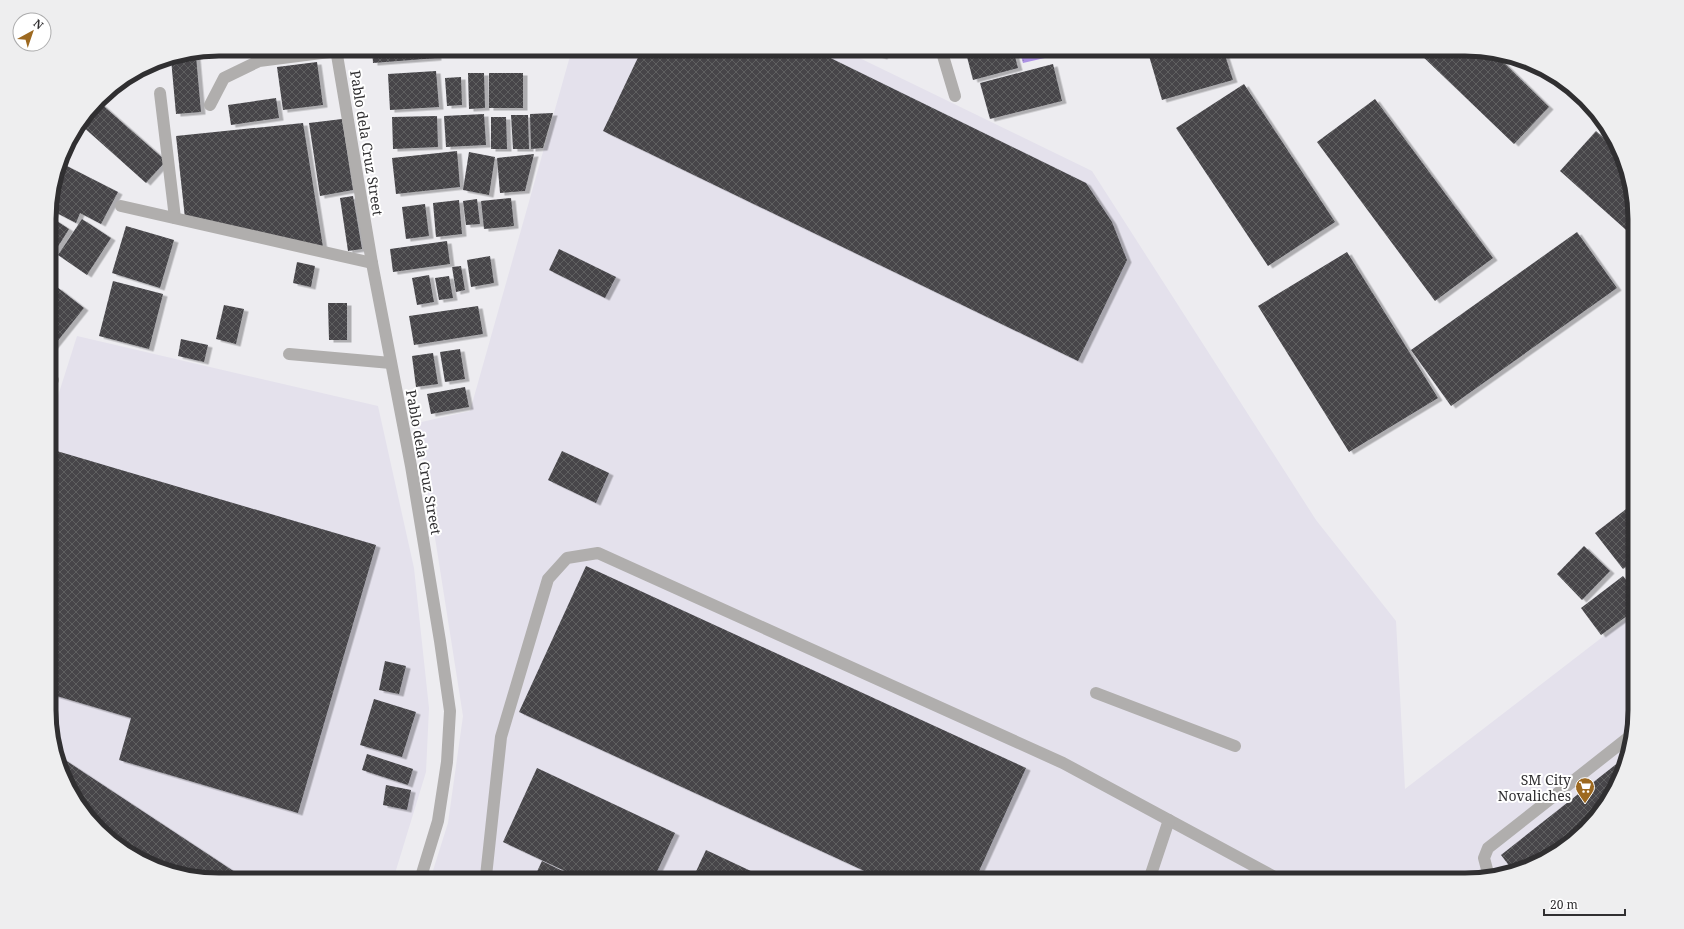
<svg xmlns="http://www.w3.org/2000/svg" width="1684" height="929" viewBox="0 0 1684 929" font-family="'Noto Serif',serif">
<defs>
<pattern id="water-ripples" width="26" height="14" patternUnits="userSpaceOnUse"><rect width="26" height="14" fill="#ad92e4"/><path d="M2 4q2-2 4 0t4 0M15 11q2-2 4 0t4 0" fill="none" stroke="#8d78b9"/></pattern>
<pattern id="building-cross-hatch" width="8" height="8" patternUnits="userSpaceOnUse"><rect width="8" height="8" fill="#464549"/><path d="M0 0l8 8M0 8l8-8" fill="none" stroke="#5f5e61"/></pattern>
<filter id="shadow"><feDropShadow dx="4.5" dy="2.5" stdDeviation="0" flood-color="#0004"/></filter>
</defs>
<rect width="100%" height="100%" fill="#edecf0"/>
<g fill="#e4e1ec">
<polygon points="572,49 841,49 1092,171 1316,520 1396,621 1405,789 1635,612 1635,710 1617,785 1593,822 1559,851 1519,871 1476,880 430,880 448,823 463,716 417,423 470,411"/>
<polygon points="77,336 378,406 414,568 429,708 426,772 393,880 219,880 144,862 107,838 78,804 50,732 50,421"/>
</g>
<polygon fill="url(#water-ripples)" points="1019,49 1047,49 1049,57 1023,63"/>
<g fill="url(#building-cross-hatch)" filter="url(#shadow)">
<polygon points="372,49 436,49 437,58 373,63"/>
<polygon points="642,49 812,49 1086,183 1112,222 1127,260 1078,361 603,131"/>
<polygon points="860,49 885,49 883,57"/>
<polygon points="965,49 1013,49 1018,68 973,80"/>
<polygon points="1147,49 1223,49 1233,80 1162,100"/>
<polygon points="1398,49 1409,49 1404,54"/>
<polygon points="1421,49 1465,49 1497,56 1549,107 1514,144 1418,52"/>
<polygon points="196,56 201,112 176,114 171,59"/>
<polygon points="317,62 323,105 283,110 277,67"/>
<polygon points="1053,64 1062,101 990,119 980,83"/>
<polygon points="436,71 439,107 390,110 388,74"/>
<polygon points="468,73 484,73 485,108 469,109"/>
<rect x="489" y="73" width="34" height="35"/>
<polygon points="461,77 462,105 447,106 445,78"/>
<polygon points="1244,84 1335,222 1268,266 1176,128"/>
<polygon points="276,98 279,118 231,125 228,105"/>
<polygon points="1375,99 1493,258 1435,301 1317,142"/>
<polygon points="99,102 166,161 146,183 81,125"/>
<polygon points="553,113 543,148 531,149 530,114"/>
<polygon points="484,114 486,145 446,147 444,116"/>
<polygon points="511,115 528,115 529,149 513,149"/>
<polygon points="437,116 438,147 393,149 392,117"/>
<polygon points="491,117 506,117 507,149 491,149"/>
<polygon points="342,119 353,190 320,196 309,123"/>
<polygon points="303,123 323,247 185,218 176,136"/>
<polygon points="1596,131 1615,149 1634,197 1634,237 1560,171"/>
<polygon points="457,151 460,187 396,194 392,158"/>
<polygon points="469,152 495,157 489,195 463,190"/>
<polygon points="534,154 525,191 500,193 497,158"/>
<polygon points="61,163 118,192 101,224 80,213 76,223 49,209"/>
<polygon points="353,196 362,249 348,251 340,198"/>
<polygon points="511,198 514,226 484,229 481,201"/>
<polygon points="477,199 480,224 466,225 463,201"/>
<polygon points="459,200 462,234 436,237 433,203"/>
<polygon points="425,204 429,236 406,239 402,207"/>
<polygon points="49,216 69,229 54,253 49,250"/>
<polygon points="82,219 111,238 87,275 58,255"/>
<polygon points="126,226 174,240 160,288 112,273"/>
<polygon points="1577,232 1617,288 1451,406 1411,350"/>
<polygon points="447,241 450,264 393,272 390,249"/>
<polygon points="559,249 616,277 605,298 549,270"/>
<polygon points="1347,252 1438,398 1349,452 1258,306"/>
<polygon points="490,256 494,283 471,287 467,260"/>
<polygon points="297,262 315,266 311,287 293,283"/>
<polygon points="461,266 465,290 456,292 452,267"/>
<polygon points="429,275 434,302 417,305 412,278"/>
<polygon points="449,276 453,298 439,300 435,278"/>
<polygon points="113,281 163,294 149,349 99,336"/>
<polygon points="57,287 84,308 52,348 50,346 50,297"/>
<polygon points="328,303 347,303 347,340 329,340"/>
<polygon points="224,305 244,309 236,344 216,339"/>
<polygon points="478,306 483,334 414,345 409,316"/>
<polygon points="181,339 208,345 204,362 178,356"/>
<polygon points="460,349 465,379 445,382 440,352"/>
<polygon points="433,353 438,384 416,387 412,356"/>
<polygon points="465,387 469,407 431,414 427,394"/>
<polygon points="50,449 376,545 298,813 119,760 131,718 50,694"/>
<polygon points="562,451 609,473 596,503 548,480"/>
<polygon points="1634,503 1635,560 1623,569 1595,533"/>
<polygon points="1584,546 1610,571 1582,600 1557,574"/>
<polygon points="586,566 1026,768 975,880 884,880 519,712"/>
<polygon points="1623,576 1635,591 1635,610 1601,635 1581,608"/>
<polygon points="385,661 406,666 399,694 379,690"/>
<polygon points="374,699 416,712 402,757 360,745"/>
<polygon points="367,754 413,769 408,785 362,770"/>
<polygon points="59,756 247,880 219,880 144,862 107,838 78,804"/>
<polygon points="1624,758 1617,785 1593,822 1559,851 1514,872 1501,855"/>
<polygon points="537,768 675,833 653,880 584,880 503,842"/>
<polygon points="386,785 411,790 407,810 383,805"/>
<polygon points="706,850 770,880 692,880"/>
<polygon points="542,861 581,880 533,880"/>
</g>
<g fill="none" stroke-linecap="round" stroke-linejoin="round">
<g stroke="#b0aead" stroke-width="12">
<polyline points="336,49 372,263 411,466 440,641 450,711 447,762 438,821 420,880"/>
<polyline points="941,49 955,96"/>
<polyline points="160,93 175,218"/>
<polyline points="210,105 224,78 259,61 337,51"/>
<polyline points="121,206 372,263"/>
<polyline points="289,354 391,363"/>
<polyline points="50,378 53,380"/>
<polyline points="1096,693 1235,746"/>
<polyline points="1489,877 1484,858 1488,848 1629,737"/>
<polyline points="477,880 486,876 501,737 548,579 567,558 598,553 1063,763 1280,880"/>
<polyline points="1149,880 1169,820"/>
</g>
</g>
<defs>
<symbol id="supermarket-pin" viewBox="-11 -11 22 30"><path d="M0 17L-7.5 6A9.5 9.5 0 1 1 7.5 6Z" fill="#9d6920" stroke="#fff"/><path d="M-6-5.5h2.5l.6 2H6L4.5 2H-2.5L-4.4-4H-6ZM-1.5 3.2a1.3 1.3 0 1 0 .1 0ZM3 3.2a1.3 1.3 0 1 0 .1 0Z" fill="#fff"/></symbol>
</defs>
<g fill-rule="evenodd">
<use href="#supermarket-pin" x="1574" y="776" width="22" height="30"/>
</g>
<g text-anchor="middle" dominant-baseline="central" stroke-width="4" stroke-linejoin="round" paint-order="stroke">
<g font-size="14" fill="#302f31" stroke="#fff">
<text transform="translate(367 143) rotate(81)">Pablo dela Cruz Street</text>
<text transform="translate(424 462) rotate(80)">Pablo dela Cruz Street</text>
</g>
<g font-size="14" fill="#302f31" stroke="#fff" text-anchor="end">
<text x="1571" y="779">SM City<tspan x="1571" dy="16">Novaliches</tspan></text>
</g>
</g>
<path d="M0 0H1684V929H0ZM219 56H1465A163 163 0 0 1 1628 219V710A163 163 0 0 1 1465 873H219A163 163 0 0 1 56 710V219A163 163 0 0 1 219 56Z" fill="#eeeeef" fill-rule="evenodd"/>
<path fill="none" stroke="#302f31" stroke-width="5" d="M219 56H1465A163 163 0 0 1 1628 219V710A163 163 0 0 1 1465 873H219A163 163 0 0 1 56 710V219A163 163 0 0 1 219 56Z"/>
<g transform="translate(32 32) rotate(40)"><circle r="19" fill="#ffffff" stroke="#acacad"/>
<path d="M0-3L7 15L0 10L-7 15Z" fill="#9d6920"/>
<text y="-6" font-size="11" font-weight="bold" text-anchor="middle" fill="#302f31">N</text>
</g>
<path d="M1544 909v6h81v-6" fill="none" stroke="#302f31" stroke-width="2"/>
<text x="1550" y="909" font-size="12" fill="#302f31" stroke="#ffffff" stroke-width="3" paint-order="stroke">20 m</text>
</svg>
